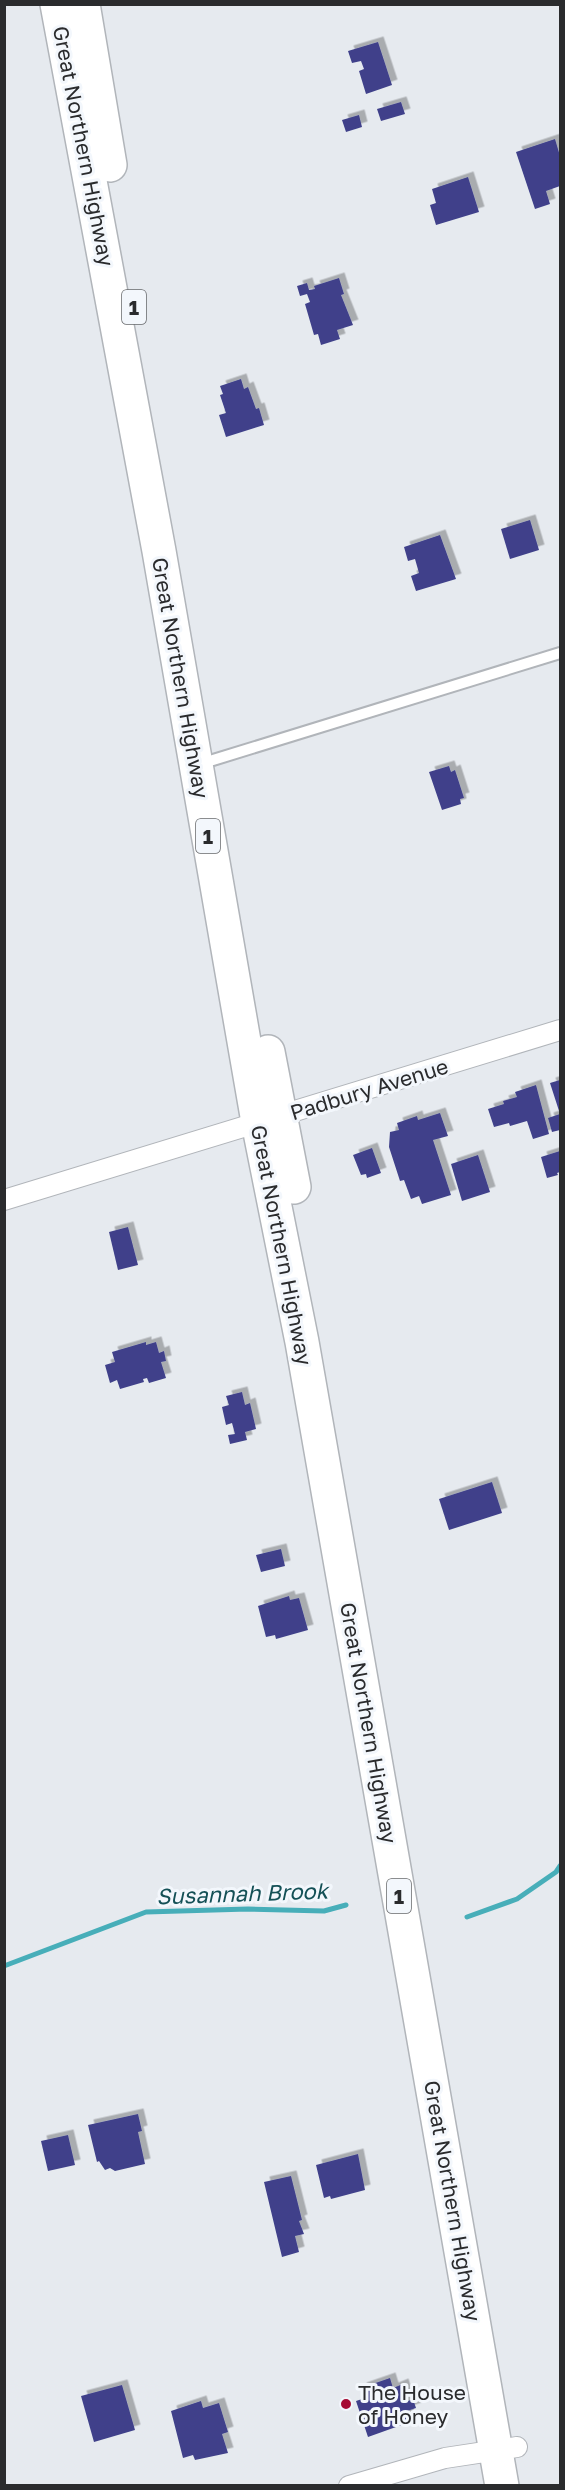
<svg xmlns="http://www.w3.org/2000/svg" width="565" height="2490" viewBox="0 0 565 2490" font-family="'Golos Text',sans-serif">
<defs>
<filter id="shadow"><feDropShadow dx="5.5" dy="-5.5" stdDeviation="0" flood-color="#0004"/></filter>
</defs>
<rect width="100%" height="100%" fill="#e6eaef"/>
<g fill="none" stroke-linecap="round" stroke-linejoin="round">
<g stroke="#47aeb9" stroke-width="5">
<polyline points="467,1917 517,1899 556,1872 560,1866"/>
<polyline points="4,1966 146,1912 248,1909 324,1911 346,1905"/>
</g>
</g>
<g fill="#3f418a" filter="url(#shadow)">
<polygon points="378,42 392,85 366,94 359,71 364,69 361,61 352,63 348,51"/>
<polygon points="401,102 405,114 381,121 377,109"/>
<polygon points="359,115 362,127 346,132 342,120"/>
<polygon points="555,139 560,156 560,186 546,191 550,204 535,209 516,152"/>
<polygon points="468,177 479,212 436,225 430,205 436,203 432,189"/>
<polygon points="339,278 344,294 341,295 353,325 337,330 340,339 321,345 318,334 314,335 305,304 310,302 307,294 300,296 297,286 307,283 309,290 315,289 314,286"/>
<polygon points="241,379 244,389 248,387 256,409 259,408 264,425 226,437 219,415 226,413 220,395 223,394 220,386"/>
<polygon points="530,520 539,550 510,559 501,529"/>
<polygon points="440,535 456,579 416,591 411,576 419,573 415,559 408,561 404,547"/>
<polygon points="449,766 451,772 455,770 464,798 460,799 461,804 442,810 429,772"/>
<polygon points="560,1080 560,1130 552,1132 548,1118 560,1114 550,1083"/>
<polygon points="536,1085 549,1134 533,1139 527,1121 510,1126 509,1123 494,1127 488,1109 504,1104 503,1101 517,1097 515,1092"/>
<polygon points="440,1113 448,1136 433,1140 451,1195 422,1204 419,1196 411,1199 404,1180 400,1181 389,1147 390,1132 399,1130 397,1123 417,1116 418,1120"/>
<polygon points="372,1148 381,1173 367,1178 366,1174 361,1175 353,1155"/>
<polygon points="560,1151 560,1172 557,1173 558,1175 547,1178 541,1157"/>
<polygon points="478,1155 490,1192 462,1201 451,1164"/>
<polygon points="128,1227 138,1265 118,1270 109,1232"/>
<polygon points="146,1342 146,1345 156,1342 159,1353 164,1351 166,1361 161,1362 166,1378 149,1383 147,1378 143,1379 144,1382 120,1389 117,1380 110,1383 105,1365 115,1362 112,1352"/>
<polygon points="242,1392 245,1405 250,1403 256,1429 245,1432 247,1440 230,1444 228,1435 235,1434 232,1423 226,1425 222,1407 229,1405 226,1396"/>
<polygon points="492,1482 502,1513 449,1530 439,1499"/>
<polygon points="281,1549 285,1566 261,1572 256,1555"/>
<polygon points="289,1596 290,1600 299,1598 308,1630 276,1639 275,1635 266,1637 258,1606"/>
<polygon points="138,2114 142,2131 138,2132 145,2164 115,2171 110,2168 105,2170 99,2161 97,2162 88,2125"/>
<polygon points="68,2135 75,2165 48,2171 41,2141"/>
<polygon points="358,2154 365,2190 331,2199 330,2196 324,2198 316,2165"/>
<polygon points="291,2176 302,2220 299,2221 304,2234 295,2236 299,2252 282,2257 264,2182"/>
<polygon points="390,2378 393,2388 403,2384 408,2401 413,2399 416,2408 407,2411 410,2422 368,2437 356,2401 365,2398 361,2388"/>
<polygon points="122,2385 135,2430 94,2442 81,2396"/>
<polygon points="201,2401 203,2408 219,2403 228,2432 222,2434 228,2453 195,2460 193,2455 183,2458 171,2411"/>
</g>
<g fill="none" stroke-linecap="round" stroke-linejoin="round">
<defs>
<polyline id="service" points="213,760 560,653"/>
<g id="minor">
<polyline points="4,1200 560,1030"/>
<polyline points="349,2486 445,2458 517,2447"/>
</g>
<g id="trunk">
<polyline points="57,4 159,551 258,1122 302,1342 502,2486"/>
<polyline points="83,4 110,165"/>
<polyline points="268,1052 294,1187"/>
</g>
</defs>
<use href="#service" stroke="#b1b5ba" stroke-width="14"/>
<use href="#minor" stroke="#b1b5ba" stroke-width="22"/>
<use href="#trunk" stroke="#b1b5ba" stroke-width="36"/>
<use href="#service" stroke="#fff" stroke-width="10"/>
<use href="#minor" stroke="#fff" stroke-width="20"/>
<use href="#trunk" stroke="#fff" stroke-width="33"/>
</g>
<circle fill="#a60b34" stroke="#f3f7fc" stroke-width="2" cx="346" cy="2404" r="6"/>
<g text-anchor="middle" dominant-baseline="central" stroke-width="6" stroke-linejoin="round" paint-order="stroke">
<g fill="#f3f7fc" stroke="#66686b" stroke-width="1.5">
<rect x="122" y="290" width="24" height="34" rx="4.5"/>
<rect x="196" y="819" width="24" height="34" rx="4.5"/>
<rect x="387" y="1879" width="24" height="34" rx="4.5"/>
</g>
<g font-size="20" font-weight="bold" fill="#2a2b2d">
<text x="134" y="307">1</text>
<text x="208" y="836">1</text>
<text x="399" y="1896">1</text>
</g>
<g font-size="21" fill="#2a2b2d" stroke="#f3f7fc">
<text transform="translate(84 146) rotate(79)">Great Northern Highway</text>
<text transform="translate(181 678) rotate(80)">Great Northern Highway</text>
<text transform="translate(369 1089) rotate(-17)">Padbury Avenue</text>
<text transform="translate(282 1245) rotate(79)">Great Northern Highway</text>
<text transform="translate(369 1723) rotate(80)">Great Northern Highway</text>
<text transform="translate(453 2201) rotate(80)">Great Northern Highway</text>
</g>
<g font-size="21" fill="#2a2b2d" stroke="#f3f7fc" text-anchor="start">
<text x="358" y="2392">The House<tspan x="358" dy="24">of Honey</tspan></text>
</g>
<g font-size="22" font-style="italic" fill="#145056" stroke="#f3f7fc">
<text transform="translate(242 1893) rotate(-2)">Susannah Brook</text>
</g>
</g>
<rect width="565" height="2490" fill="none" stroke="#2a2b2d" stroke-width="12"/>
</svg>
